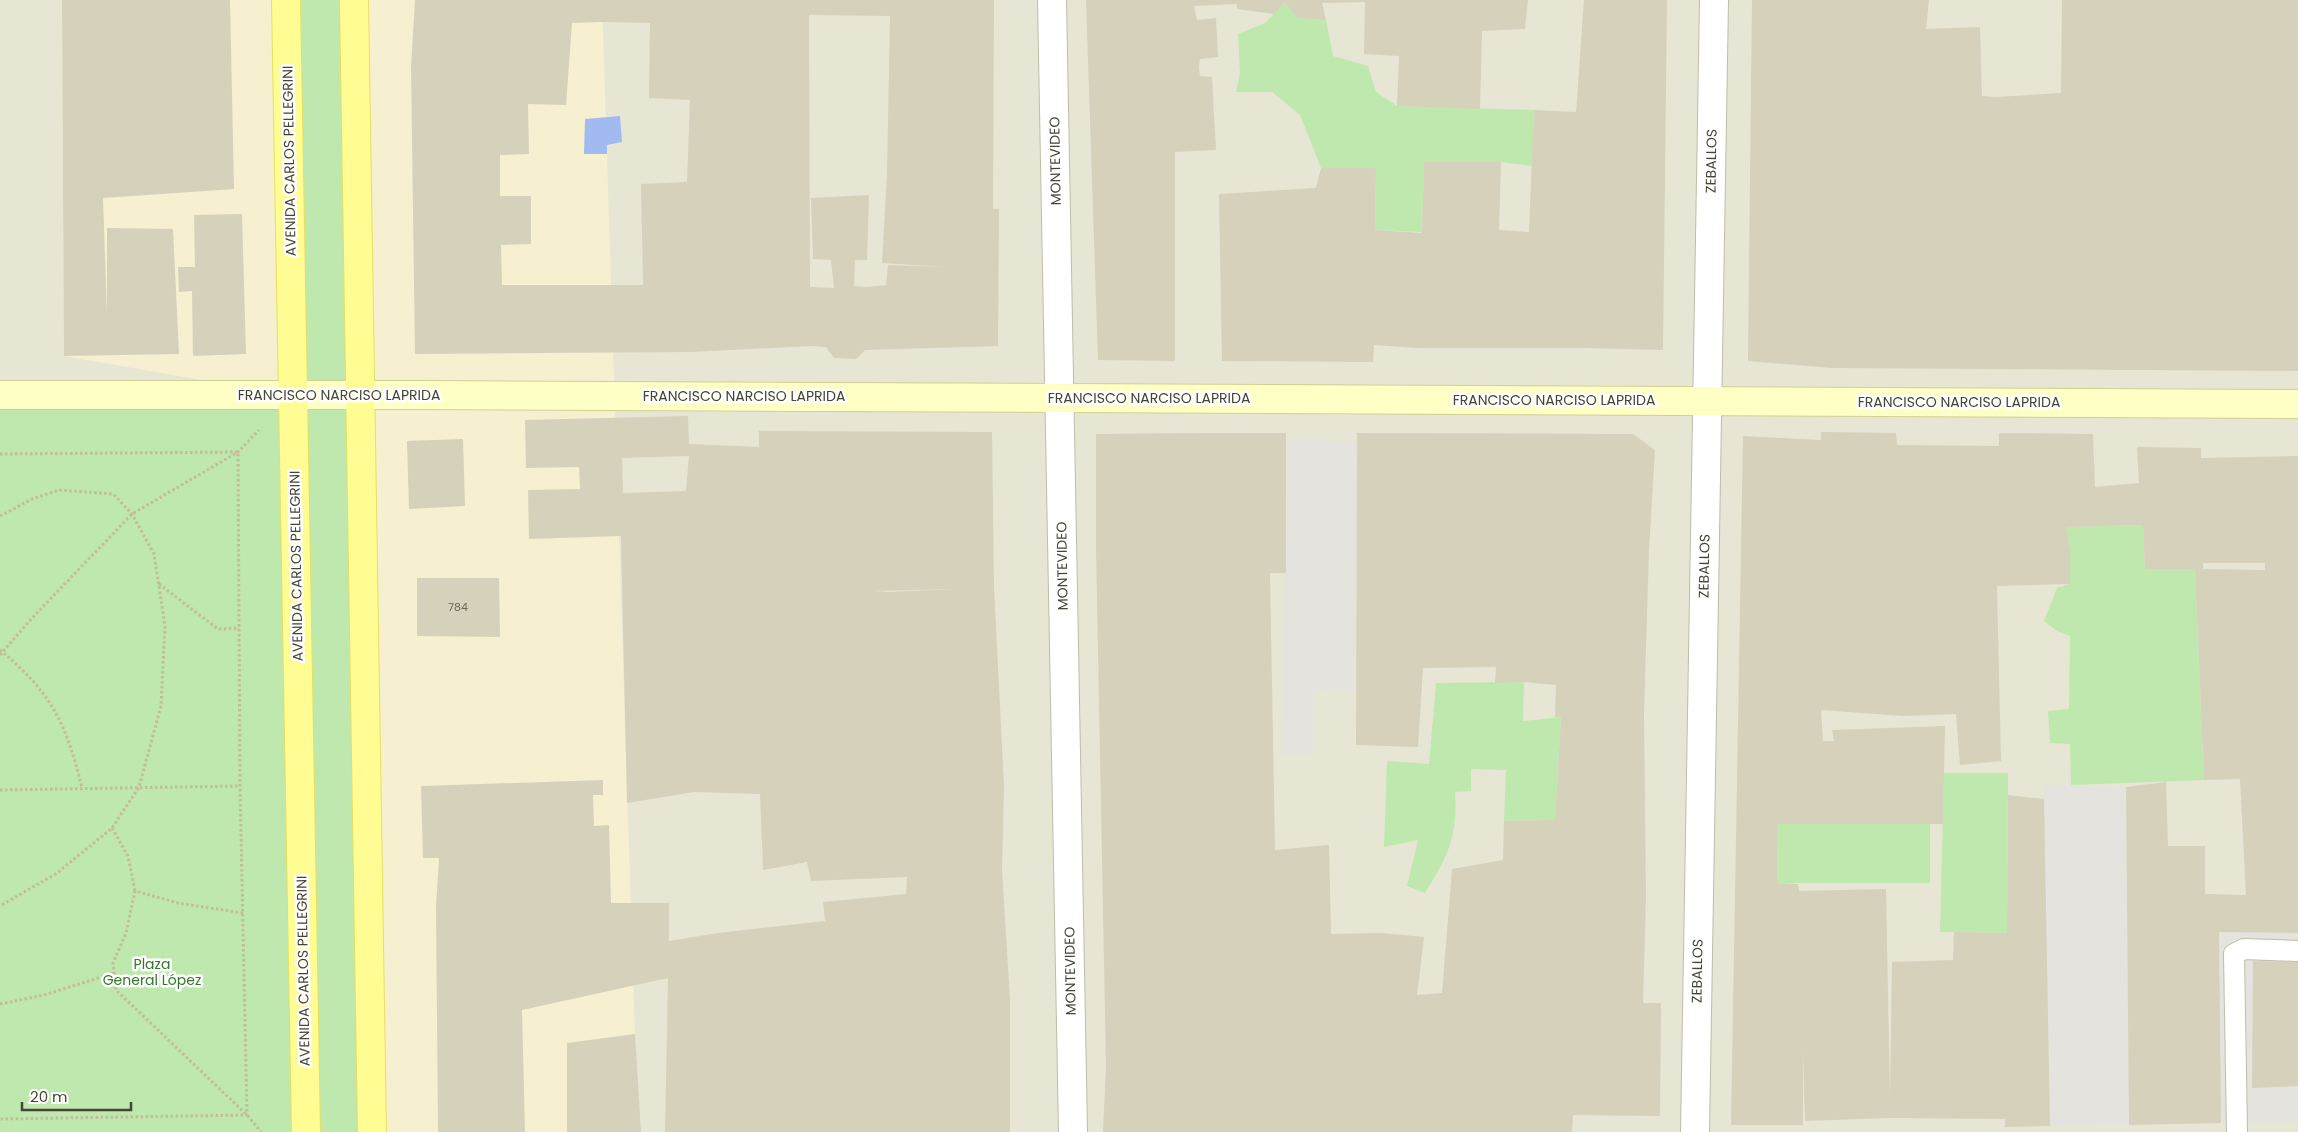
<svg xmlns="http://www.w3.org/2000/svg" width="2298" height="1132" viewBox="0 0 2298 1132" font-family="Poppins,sans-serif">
<rect width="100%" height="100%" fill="#f3f3e6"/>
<rect fill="#e7e6d4" x="0" y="0" width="2298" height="1132"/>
<polygon fill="#f6f0d0" points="62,0 602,0 638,1132 202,1132 293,396 64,356"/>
<g fill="#bfe8ae">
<polygon points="286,0 354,0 372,1132 0,1132 0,395 293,395"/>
<polygon points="1285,3 1297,18 1326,20 1333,56 1368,66 1376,92 1397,106 1534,110 1532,166 1501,162 1424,162 1422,232 1375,230 1376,168 1321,168 1300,115 1272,92 1236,92 1240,72 1238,34 1265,23"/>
<polygon points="2143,525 2145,569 2195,569 2204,780 2071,785 2070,744 2050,743 2048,711 2069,709 2070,636 2057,631 2044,621 2057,588 2070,584 2070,548 2066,527"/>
<path d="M 1524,682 L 1523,721 L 1561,717 L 1555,820 L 1504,821 L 1506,770 L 1471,769 L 1471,791 L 1455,792 C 1458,837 1448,856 1425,893 L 1407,886 L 1418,840 L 1384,847 L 1387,761 L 1429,764 L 1436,683 Z"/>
<polygon points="1944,773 2008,773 2007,933 1940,932"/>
<polygon points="1778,824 1930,824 1930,883 1777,883"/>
</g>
<g fill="#e4e3de">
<polygon points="1289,439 1357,442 1356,689 1313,690 1313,755 1281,756"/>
<polygon points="2043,785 2126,787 2129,1125 2050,1126"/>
<polygon points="2183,894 2298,896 2298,1122 2180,1124"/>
</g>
<polygon fill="#a1bbf1" points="620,116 622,142 607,145 607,154 584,154 585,119"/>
<g fill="#d5d1bb" fill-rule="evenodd">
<polygon points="62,0 230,0 234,189 103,198 107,315 107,228 173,229 179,354 64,356"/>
<path d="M 415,0 L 994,0 L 993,209 L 999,209 L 998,346 L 865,350 L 856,359 L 834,358 L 826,347 L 811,346 L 691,352 L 415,354 L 411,66 ZM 809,15 L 890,16 L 887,174 L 882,263 L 946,267 L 888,265 L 886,285 L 867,287 L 854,286 L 855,260 L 867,260 L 869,195 L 811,198 L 813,259 L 831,260 L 834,288 L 810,287 ZM 603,22 L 650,23 L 649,98 L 690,100 L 687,182 L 641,184 L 643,285 L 502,285 L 501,245 L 531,244 L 531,196 L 500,196 L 500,155 L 529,154 L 528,104 L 566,105 L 572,23 Z"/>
<polygon points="1086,0 1528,0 1525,29 1482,31 1480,109 1397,106 1399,56 1364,54 1365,2 1322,3 1326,20 1297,18 1285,3 1274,14 1237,9 1237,4 1194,6 1197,20 1216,18 1218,57 1200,59 1199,67 1200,76 1212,77 1216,150 1175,152 1175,361 1098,360"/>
<polygon points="1584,0 1667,0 1663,350 1584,348 1418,348 1374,345 1373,362 1222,361 1219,194 1316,188 1321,168 1376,168 1375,230 1422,233 1424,162 1501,162 1499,230 1529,232 1534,110 1576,112"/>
<polygon points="1752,0 1929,0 1926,29 1980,27 1982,96 1996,97 2061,93 2062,0 2298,0 2298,371 1832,368 1748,361"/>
<polygon points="242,214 246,354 193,356 192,291 179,292 178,267 195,267 194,215"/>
<path d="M 688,416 L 689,444 L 759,447 L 759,431 L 992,432 L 994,587 L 1004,786 L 1002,870 L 1010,1000 L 1010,1132 L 665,1132 L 668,978 L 522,1010 L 525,1132 L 438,1132 L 436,907 L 439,858 L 423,858 L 421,786 L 603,780 L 603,795 L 593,795 L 594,826 L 609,825 L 611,903 L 669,903 L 669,941 L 718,933 L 825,921 L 823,902 L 906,894 L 907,877 L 811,881 L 807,862 L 763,870 L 760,794 L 694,792 L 627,803 L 621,536 L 529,539 L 528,490 L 580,489 L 579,467 L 526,468 L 525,420 ZM 689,456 L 686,491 L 623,493 L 622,458 ZM 955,589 L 888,592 L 875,591 Z"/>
<path d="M 1821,432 L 1896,433 L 1897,445 L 1999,446 L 1999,433 L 2093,434 L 2095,487 L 2139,483 L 2137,447 L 2201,448 L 2201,458 L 2298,456 L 2298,933 L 2219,932 L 2221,1123 L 2129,1125 L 2126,787 L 2166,782 L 2168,846 L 2205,846 L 2205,894 L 2246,895 L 2240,779 L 2204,780 L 2195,569 L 2145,569 L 2143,525 L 2066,527 L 2070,548 L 2070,584 L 1997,586 L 2001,761 L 1960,765 L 1956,714 L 1903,716 L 1821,710 L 1823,741 L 1834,741 L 1832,730 L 1945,726 L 1943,824 L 1778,824 L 1777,883 L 1798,884 L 1799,891 L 1886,889 L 1890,1097 L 1892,962 L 1953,960 L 1954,932 L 2007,933 L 2008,795 L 2044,799 L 2050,1126 L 2005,1127 L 2005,1119 L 1890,1118 L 1805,1121 L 1803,1051 L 1803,1125 L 1731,1125 L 1743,436 L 1821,440 ZM 2203,563 L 2265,563 L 2265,570 L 2203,569 Z"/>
<polygon points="1196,433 1286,433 1286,573 1270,573 1275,850 1329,845 1331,934 1381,933 1424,937 1417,995 1442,993 1452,869 1503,860 1504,821 1555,820 1561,717 1555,717 1556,685 1524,682 1495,683 1496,667 1423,668 1418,747 1356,745 1357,433 1633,434 1655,450 1649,550 1644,714 1646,897 1643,1003 1661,1003 1660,1116 1573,1115 1572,1132 1103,1132 1106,1066 1096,548 1096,434"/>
<polygon points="463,439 465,506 409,509 407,441"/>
<polygon points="417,578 499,578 500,637 417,636"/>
<polygon points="2253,961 2298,962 2298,1086 2252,1088"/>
<polygon points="635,1034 641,1132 567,1132 567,1043"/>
</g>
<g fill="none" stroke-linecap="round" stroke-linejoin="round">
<defs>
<polyline id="lane" points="2237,1132 2234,954 2244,949 2298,951"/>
<g id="street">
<polyline points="1052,0 1073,1132"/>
<polyline points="1695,1132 1714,0"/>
</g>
<polyline id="secondary" points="0,395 419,395 2298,404"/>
<g id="primary">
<polyline points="286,0 306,1132"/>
<polyline points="354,0 372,1132"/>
</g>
</defs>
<use href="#lane" stroke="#bfbda8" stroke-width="22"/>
<use href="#street" stroke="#bfbda8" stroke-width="30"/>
<use href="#secondary" stroke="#d1d093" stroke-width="30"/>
<use href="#primary" stroke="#e5e062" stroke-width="30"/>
<g stroke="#c1bd99" stroke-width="3" stroke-dasharray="2.5 2.5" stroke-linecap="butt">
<polyline points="0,454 238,452 240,786 247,1115 0,1119"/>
<polyline points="0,516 32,499 59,490 113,494 132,514 154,554 165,626 161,706 139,787 112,828 57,873 0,906"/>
<polyline points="159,584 218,629 239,628"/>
<path d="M 0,650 C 52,693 66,723 82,788"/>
<polyline points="0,655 32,618 132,514 238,452 259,430"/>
<polyline points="0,790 240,786"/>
<polyline points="112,828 128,856 135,891"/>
<polyline points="243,913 178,903 135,891 126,933 113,963 116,990 247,1115 261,1132"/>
<polyline points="0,1004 44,995 114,973"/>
</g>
<use href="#lane" stroke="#fff" stroke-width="20"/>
<use href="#street" stroke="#fff" stroke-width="28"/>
<use href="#secondary" stroke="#feffc4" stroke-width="28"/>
<use href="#primary" stroke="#fffc93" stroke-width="28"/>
</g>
<g text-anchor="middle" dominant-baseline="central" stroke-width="5" stroke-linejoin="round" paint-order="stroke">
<g font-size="11" fill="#6a6756">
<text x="458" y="607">784</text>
</g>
<g font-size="14" fill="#464435" stroke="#fff">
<text transform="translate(289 161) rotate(-91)">AVENIDA CARLOS PELLEGRINI</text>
<text transform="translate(1055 161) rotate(-91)">MONTEVIDEO</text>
<text transform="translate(1711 161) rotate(-89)">ZEBALLOS</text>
<text x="339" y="395">FRANCISCO NARCISO LAPRIDA</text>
<text x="744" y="396">FRANCISCO NARCISO LAPRIDA</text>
<text x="1149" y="398">FRANCISCO NARCISO LAPRIDA</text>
<text x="1554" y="400">FRANCISCO NARCISO LAPRIDA</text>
<text x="1959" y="402">FRANCISCO NARCISO LAPRIDA</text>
<text transform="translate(296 566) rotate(-91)">AVENIDA CARLOS PELLEGRINI</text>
<text transform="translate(1062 566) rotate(-91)">MONTEVIDEO</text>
<text transform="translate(1704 566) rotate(-89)">ZEBALLOS</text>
<text transform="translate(303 971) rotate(-91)">AVENIDA CARLOS PELLEGRINI</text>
<text transform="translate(1070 971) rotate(-91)">MONTEVIDEO</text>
<text transform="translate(1697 971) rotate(-89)">ZEBALLOS</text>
</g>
<g font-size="14" fill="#317828" stroke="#fff">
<text x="152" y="964">Plaza<tspan x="152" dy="16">General López</tspan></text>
</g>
</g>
<path d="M22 1102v8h109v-8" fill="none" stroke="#464435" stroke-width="2.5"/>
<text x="30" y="1102" font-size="15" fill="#464435" stroke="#ffffff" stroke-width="4" paint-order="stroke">20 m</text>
</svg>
